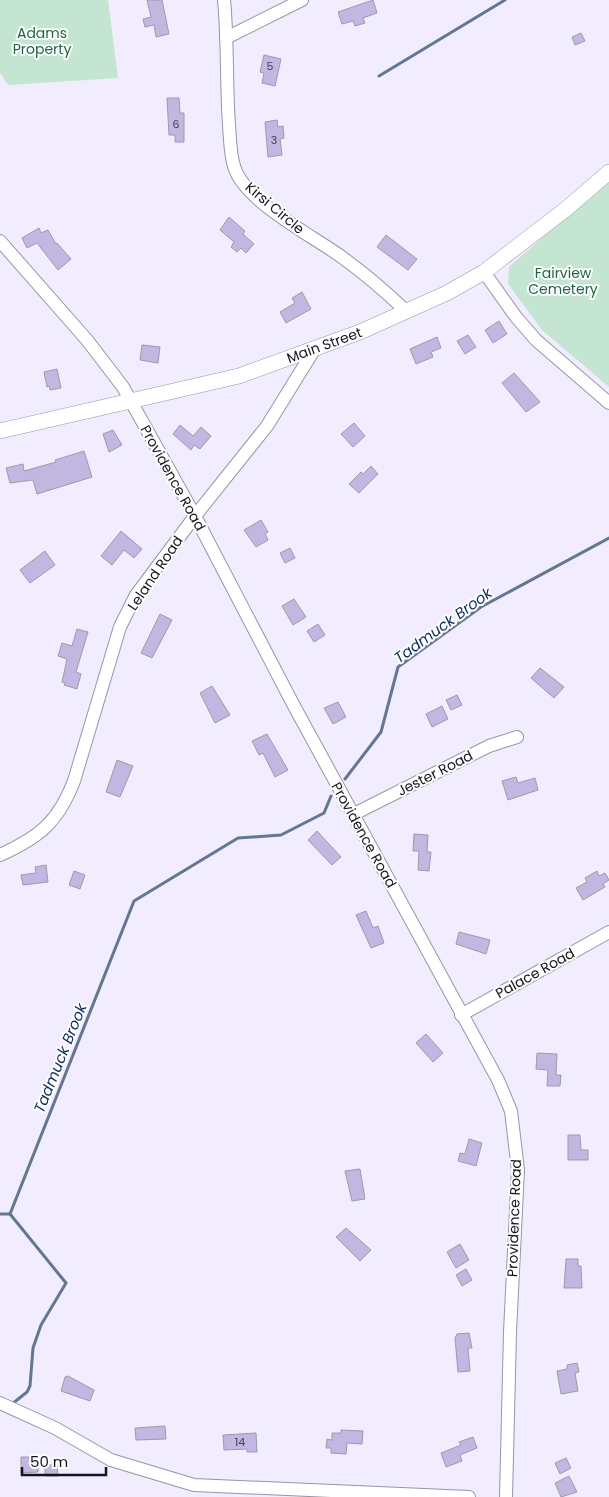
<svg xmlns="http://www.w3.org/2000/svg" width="609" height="1497" viewBox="0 0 609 1497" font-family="Poppins,sans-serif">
<rect width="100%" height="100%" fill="#f1edfe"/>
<g fill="#c3e5d1">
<polygon points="0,0 108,0 118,78 8,85 0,73"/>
<polygon points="609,179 609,387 542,330 508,284 509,267"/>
</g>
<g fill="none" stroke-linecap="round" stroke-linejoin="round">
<g stroke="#657691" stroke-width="3">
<polyline points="379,76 505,0"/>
<polyline points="345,779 381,732 398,667 481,607 609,538"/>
<polyline points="0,1214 10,1214"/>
<polyline points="12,1404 27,1392 30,1386 33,1348 41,1325 66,1283 10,1214 134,901 238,838 281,835 324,813 331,796"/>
</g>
</g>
<g fill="#c1b7e0" stroke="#9e9aad">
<polygon points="147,0 162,0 169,34 156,37 154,25 145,27 143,19 151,17"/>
<polygon points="373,0 377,13 363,18 365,23 355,26 353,21 342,24 338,12"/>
<polygon points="581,33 585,41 575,45 572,37"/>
<polygon points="264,55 281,59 275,86 262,83 264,73 260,72"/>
<polygon points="167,98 179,98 180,113 184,113 184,142 175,142 175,135 169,135"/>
<polygon points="277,120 278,127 283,126 284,138 280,139 282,155 268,157 265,122"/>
<polygon points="229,217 245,231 243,234 254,244 246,253 241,248 237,252 231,247 234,242 220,230"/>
<polygon points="39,228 41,233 48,230 56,244 57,243 71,259 58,270 37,243 27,248 22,238"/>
<polygon points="386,235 417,259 408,270 377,247"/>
<polygon points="302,292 311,309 286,323 280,312 295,303 292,298"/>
<polygon points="499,321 507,334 493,343 485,330"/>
<polygon points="468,335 476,347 465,354 457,341"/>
<polygon points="437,337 441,348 431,352 433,357 416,364 410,349"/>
<polygon points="142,345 160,347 158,363 140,360"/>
<polygon points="57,369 61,388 50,390 49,386 47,387 44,372"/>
<polygon points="514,373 540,402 526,412 502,383"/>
<polygon points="354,423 365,436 353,447 341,434"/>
<polygon points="180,425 193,436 201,427 211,436 200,449 194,445 191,450 173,434"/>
<polygon points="113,430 122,445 109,452 103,434"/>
<polygon points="84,451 92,477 37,494 33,480 10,483 6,468 23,464 24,471 56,462 55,460"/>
<polygon points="371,466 378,474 359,493 349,484 361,472 363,474"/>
<polygon points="261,520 268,532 265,534 268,540 256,547 244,530"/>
<polygon points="121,531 142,549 134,558 124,550 112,565 101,556"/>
<polygon points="290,548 295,558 285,563 280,553"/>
<polygon points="45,551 55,565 30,583 20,570"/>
<polygon points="294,599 306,617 293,625 282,606"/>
<polygon points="160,614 172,620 152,658 141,653"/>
<polygon points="318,624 325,635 314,642 307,631"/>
<polygon points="77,629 88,632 76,672 81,674 77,689 64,685 65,683 62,682 67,659 58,656 62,643 72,646"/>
<polygon points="540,668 564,687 554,698 531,678"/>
<polygon points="212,686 230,715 215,723 200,693"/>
<polygon points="457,695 462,705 451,710 446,700"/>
<polygon points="338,702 346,717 333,724 324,708"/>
<polygon points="442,706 448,719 432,727 426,714"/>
<polygon points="267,734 288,770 275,777 263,753 259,755 252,741"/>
<polygon points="117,760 133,766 120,797 106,792"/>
<polygon points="516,777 518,783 535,778 538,790 508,800 502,781"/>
<polygon points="317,831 341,857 332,865 308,840"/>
<polygon points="414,834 428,835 427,852 431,852 429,871 418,870 419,851 413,851"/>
<polygon points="46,865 48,882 23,885 21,875 36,873 35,867"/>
<polygon points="74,871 85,875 80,889 69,885"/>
<polygon points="597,871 599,876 605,873 609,880 603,884 605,887 583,900 576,888 587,882 585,878"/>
<polygon points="366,911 373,928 378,926 384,943 371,948 356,915"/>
<polygon points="459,932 490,940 486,954 456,944"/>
<polygon points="426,1034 443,1053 433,1062 416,1043"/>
<polygon points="537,1053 557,1054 556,1075 561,1075 560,1086 547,1086 548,1070 536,1069"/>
<polygon points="568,1135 580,1135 581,1150 588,1150 588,1160 568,1160"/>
<polygon points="469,1139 482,1143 476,1166 458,1161 460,1153 465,1154"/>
<polygon points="360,1169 365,1199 352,1201 345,1171"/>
<polygon points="346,1228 371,1250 360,1261 336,1237"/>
<polygon points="460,1244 469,1260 456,1268 447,1252"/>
<polygon points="566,1259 578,1259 578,1266 581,1266 582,1288 564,1288"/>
<polygon points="466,1269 472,1280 462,1286 456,1275"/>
<polygon points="469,1333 472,1348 468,1348 470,1371 458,1372 455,1338 457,1334"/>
<polygon points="577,1363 579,1372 575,1373 578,1391 561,1394 557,1371 567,1369 567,1365"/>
<polygon points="68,1376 94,1390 90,1401 61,1391 65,1377"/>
<polygon points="165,1426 166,1439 136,1440 135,1428"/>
<polygon points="341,1430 363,1431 362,1444 347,1443 346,1454 331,1453 331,1448 326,1448 327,1439 332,1440 332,1433 341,1433"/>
<polygon points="256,1433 257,1452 247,1452 247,1449 224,1450 223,1435"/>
<polygon points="473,1437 477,1448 460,1455 462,1461 446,1467 441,1453 461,1445 459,1442"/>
<polygon points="21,1457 38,1457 38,1472 21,1473"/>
<polygon points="566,1458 571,1468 560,1474 555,1463"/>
<polygon points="45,1465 57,1465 58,1476 45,1476"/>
<polygon points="569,1476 577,1492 561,1497 555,1483"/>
</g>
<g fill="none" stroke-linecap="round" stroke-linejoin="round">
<defs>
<g id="minor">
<path d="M 224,0 C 228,41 226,83 229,125 C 230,138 230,153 234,166 C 243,201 315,237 343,258 C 365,274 386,292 406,311"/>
<polyline points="226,38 302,0"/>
<polyline points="0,241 87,340 123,387 195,516 293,704 498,1080 511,1111 518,1170 510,1332 506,1497"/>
<polyline points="484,272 516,317 536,340 609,403"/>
<polyline points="354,814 489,746 517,737"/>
<path d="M 0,855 C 40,837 58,822 74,781 L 120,627 L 136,595 L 195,516 L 267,426 L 314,350"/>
<polyline points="461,1015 609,932"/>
<polyline points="0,1403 55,1428 111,1460 194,1485 469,1497"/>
</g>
<g id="major">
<path id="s1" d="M 0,431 L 239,376 L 360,332 L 447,293 L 484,272 L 566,209 L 609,172"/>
</g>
</defs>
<use href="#minor" stroke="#9894a7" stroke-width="14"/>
<use href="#major" stroke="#9894a7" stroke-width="16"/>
<use href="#minor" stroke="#fff" stroke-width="12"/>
<use href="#major" stroke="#fff" stroke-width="15"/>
</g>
<g text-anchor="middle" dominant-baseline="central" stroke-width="4" stroke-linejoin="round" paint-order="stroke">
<g font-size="11" fill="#423e4d">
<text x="270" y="66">5</text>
<text x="176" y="124">6</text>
<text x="274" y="140">3</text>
<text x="240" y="1442">14</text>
</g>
<g font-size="14" fill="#1d6645" stroke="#fdfdfd">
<text x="42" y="33">Adams<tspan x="42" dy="16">Property</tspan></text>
<text x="563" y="273">Fairview<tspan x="563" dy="16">Cemetery</tspan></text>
</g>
<g font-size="14" fill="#17151c" stroke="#fdfdfd">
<text transform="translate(275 208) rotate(40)">Kirsi Circle</text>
<text stroke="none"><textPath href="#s1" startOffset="336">Main Street</textPath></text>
<text transform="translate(173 478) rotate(61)">Providence Road</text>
<text transform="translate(155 573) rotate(-56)">Leland Road</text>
<text transform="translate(435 773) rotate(-27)">Jester Road</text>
<text transform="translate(364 835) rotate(61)">Providence Road</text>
<text transform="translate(535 973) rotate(-29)">Palace Road</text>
<text transform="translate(514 1218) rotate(-88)">Providence Road</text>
</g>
<g font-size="15" font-style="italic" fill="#0e2f5c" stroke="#fdfdfd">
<text transform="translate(443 625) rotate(-36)">Tadmuck Brook</text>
<text transform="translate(60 1058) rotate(-68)">Tadmuck Brook</text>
</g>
</g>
<path d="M22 1467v8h84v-8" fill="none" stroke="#17151c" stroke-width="2.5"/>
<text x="30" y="1467" font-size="15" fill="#17151c" stroke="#fdfdfd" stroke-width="4" paint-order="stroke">50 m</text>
</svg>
